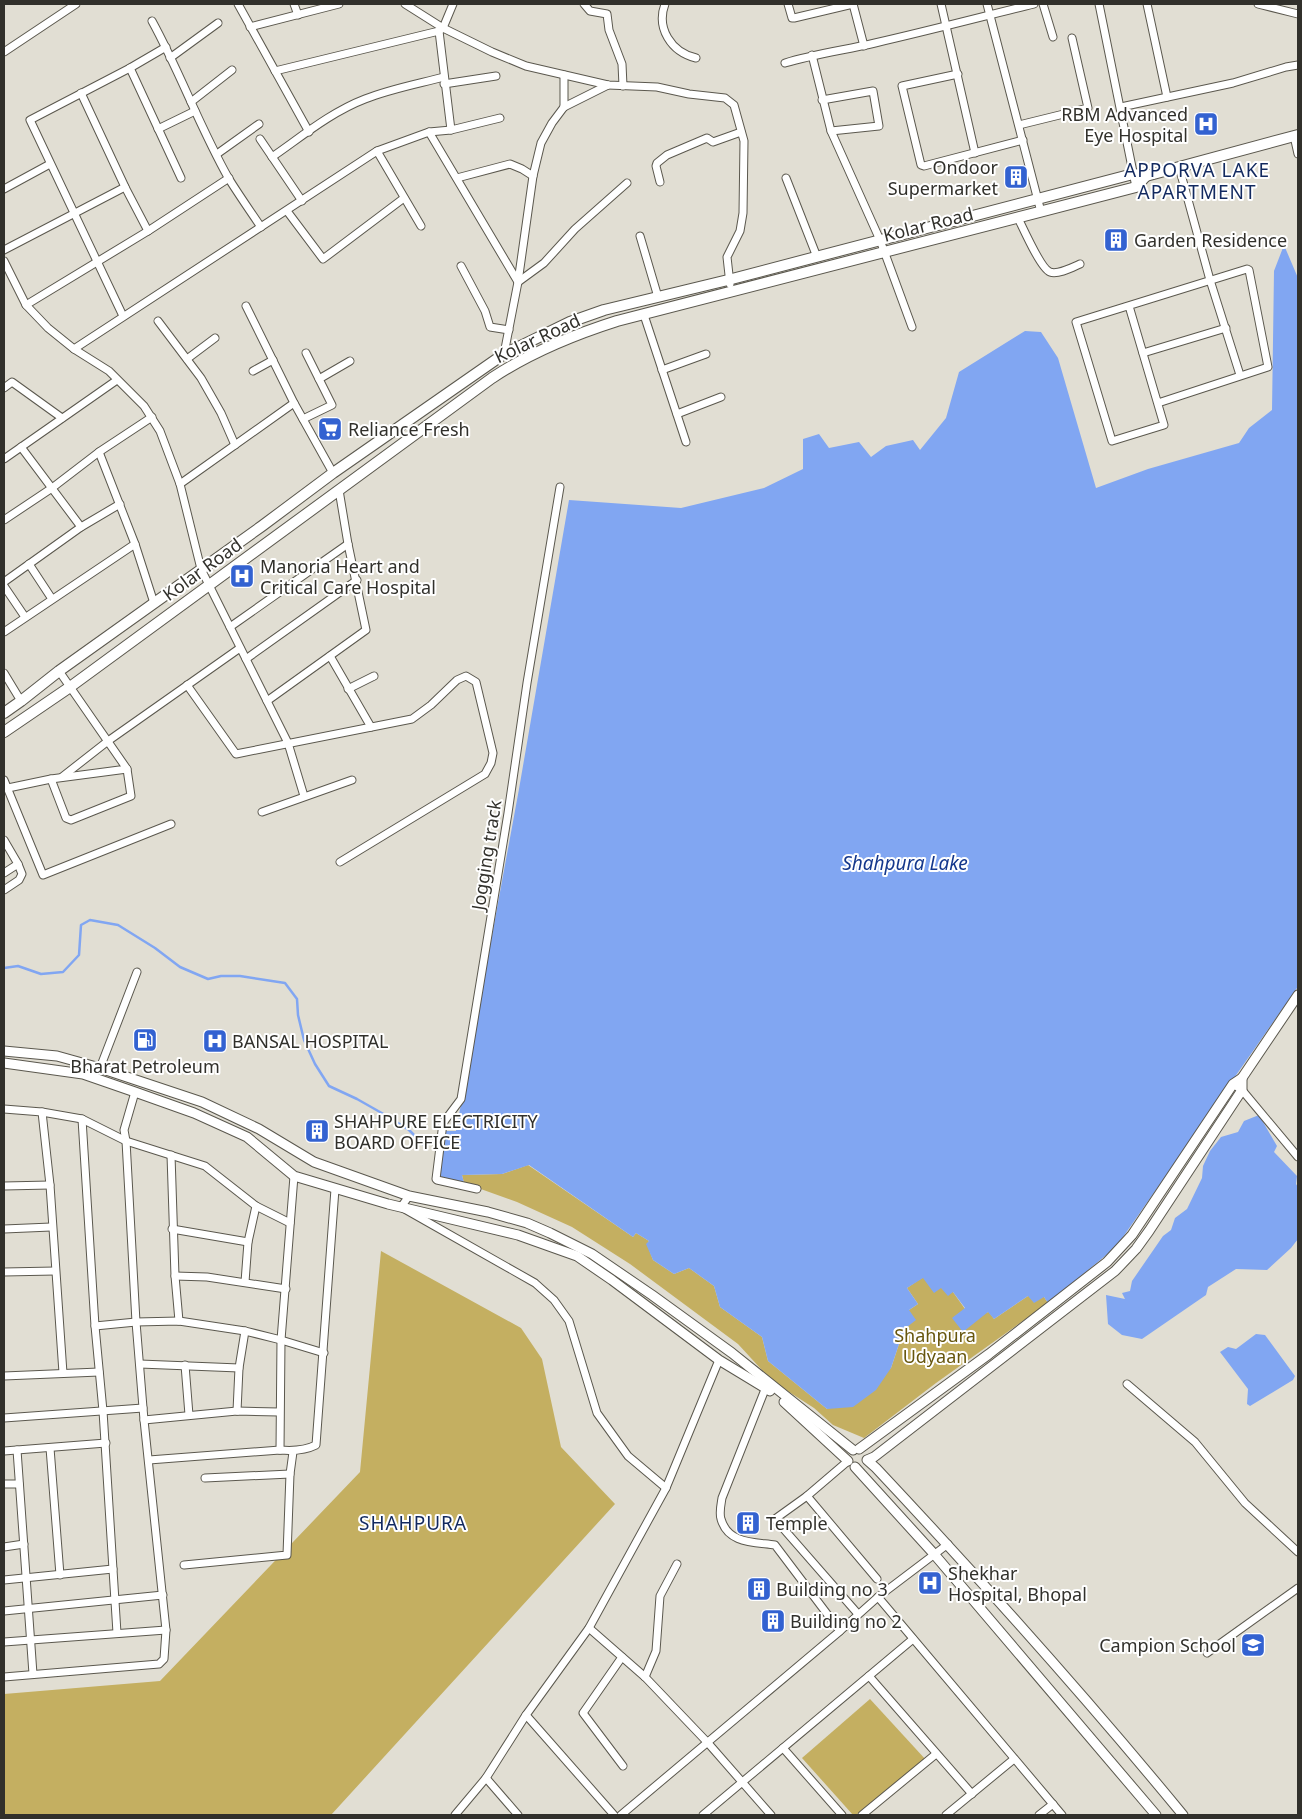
<svg xmlns="http://www.w3.org/2000/svg" width="1302" height="1819" viewBox="0 0 1302 1819" font-family="'Noto Sans',sans-serif">
<rect width="100%" height="100%" fill="#e1ded3"/>
<g fill="#c4af61">
<polygon points="528,1165 633,1237 636,1233 649,1241 647,1244 653,1260 674,1274 689,1268 714,1286 720,1307 762,1337 768,1361 827,1409 891,1368 899,1344 906,1337 909,1310 918,1304 907,1288 923,1277 941,1287 953,1292 965,1309 953,1318 989,1312 994,1319 1028,1296 1044,1297 1048,1303 936,1383 864,1438 833,1425 814,1408 772,1381 738,1344 630,1264 572,1227 517,1202 464,1183 462,1175 502,1174"/>
<polygon points="381,1251 521,1328 542,1359 561,1447 615,1504 331,1815 4,1815 4,1694 160,1681 360,1472"/>
<polygon points="870,1699 926,1760 856,1815 853,1815 802,1758"/>
</g>
<g fill="#81a6f2">
<polygon points="1284,245 1298,278 1298,977 1297,988 1116,1247 1048,1303 1044,1297 1034,1303 1028,1296 994,1319 988,1312 963,1332 952,1318 965,1308 953,1292 948,1296 941,1288 934,1293 923,1278 907,1288 918,1304 909,1310 916,1320 907,1327 906,1337 899,1344 891,1368 876,1390 853,1407 827,1409 768,1361 762,1337 720,1307 714,1286 689,1268 674,1274 653,1260 646,1244 649,1241 636,1233 633,1237 529,1165 502,1174 462,1175 464,1183 439,1176 444,1131 456,1131 519,789 569,500 681,508 764,488 803,469 803,439 819,434 829,448 859,442 871,457 886,446 913,440 920,450 946,418 959,372 1025,331 1041,332 1058,358 1096,488 1148,469 1239,443 1249,428 1272,410 1274,271"/>
<polygon points="1259,1115 1277,1146 1274,1152 1297,1176 1296,1184 1298,1187 1298,1239 1291,1248 1267,1270 1236,1269 1208,1287 1206,1295 1142,1339 1122,1335 1108,1324 1106,1295 1125,1299 1122,1293 1130,1291 1132,1281 1163,1236 1171,1230 1175,1218 1187,1209 1202,1178 1203,1166 1210,1151 1221,1137 1238,1132 1244,1121"/>
<polygon points="1256,1334 1265,1335 1295,1376 1293,1380 1250,1406 1247,1404 1248,1389 1220,1352 1228,1347 1236,1349"/>
</g>
<g fill="none" stroke-linecap="round" stroke-linejoin="round">
<polyline stroke="#81a6f2" stroke-width="2.5" points="4,968 18,966 41,974 63,972 79,955 81,925 90,920 118,925 155,948 180,967 208,979 221,976 240,976 285,983 297,999 298,1015 304,1040 315,1064 329,1086 357,1099 387,1116 409,1130 426,1147"/>
<defs>
<g id="minor">
<polyline points="238,4 309,132"/>
<polyline points="294,4 298,15"/>
<polyline points="405,4 443,28 492,52 526,66 608,85 657,87 689,94 725,98 734,105 744,141 743,213 740,231 727,257 730,284"/>
<polyline points="584,4 590,11 607,14 609,30 622,64 623,86"/>
<path d="M 665,4 C 656,28 671,52 696,58"/>
<polyline points="788,4 792,18 794,18 853,4"/>
<polyline points="853,4 864,46"/>
<polyline points="941,4 975,153"/>
<polyline points="987,4 1041,212"/>
<polyline points="1043,4 1053,37"/>
<polyline points="1099,4 1136,187"/>
<polyline points="1147,4 1167,97"/>
<polyline points="1258,4 1298,14"/>
<path d="M 152,21 C 180,72 200,128 229,179 C 239,195 250,211 261,227"/>
<polyline points="250,27 339,4"/>
<polyline points="439,31 451,130"/>
<polyline points="4,52 76,4"/>
<polyline points="812,55 831,131 880,240 912,327"/>
<polyline points="170,58 218,23"/>
<path d="M 785,63 C 815,54 845,50 875,43 C 928,31 981,17 1034,4"/>
<polyline points="130,68 181,178"/>
<polyline points="275,71 439,31 443,28 453,4"/>
<polyline points="958,74 902,86 921,165 924,166 1023,140"/>
<polyline points="444,84 496,76"/>
<polyline points="81,93 125,187 148,231"/>
<polyline points="822,100 873,91 879,126 831,131"/>
<polyline points="191,102 232,70"/>
<polyline points="564,107 608,85"/>
<polyline points="1121,107 1233,83 1286,67 1298,65"/>
<polyline points="1019,125 1088,108 1072,38"/>
<polyline points="158,129 195,111"/>
<polyline points="429,132 518,282 544,263 575,229 627,183"/>
<polyline points="1294,136 1298,154"/>
<polyline points="260,139 302,201"/>
<polyline points="377,151 421,226"/>
<polyline points="217,154 259,124"/>
<path d="M 272,157 C 301,137 331,112 365,99 C 390,89 417,84 444,77"/>
<polyline points="1179,167 1210,280 1240,375"/>
<polyline points="457,178 510,164 522,169 533,176"/>
<polyline points="786,178 817,257"/>
<polyline points="660,182 656,166 657,163 667,155 707,138 713,142 741,132"/>
<polyline points="4,189 50,164"/>
<polyline points="287,211 323,259 404,198"/>
<path d="M 1018,218 C 1023,228 1041,269 1050,272 C 1058,275 1073,267 1080,264"/>
<polyline points="640,236 658,297"/>
<polyline points="4,250 125,187"/>
<polyline points="4,261 26,305 48,328 74,349 109,371 144,406 160,431 180,484 201,569 288,743 304,796"/>
<polyline points="461,266 485,311 490,327 509,330"/>
<polyline points="26,305 148,231 229,178"/>
<polyline points="246,306 294,403 333,473"/>
<polyline points="1129,306 1164,425 1112,441 1076,322 1247,269 1249,270 1268,367 1158,403"/>
<polyline points="644,315 686,442"/>
<polyline points="123,316 30,120 130,68 166,47"/>
<polyline points="158,321 201,378 221,413 235,445"/>
<polyline points="74,349 377,151 429,132 451,130 500,118"/>
<polyline points="1143,353 1226,328"/>
<polyline points="504,354 518,282 533,176 541,143 552,123 564,107 564,75"/>
<polyline points="187,359 215,338"/>
<polyline points="662,370 706,354"/>
<polyline points="253,371 273,360"/>
<polyline points="319,379 350,361"/>
<polyline points="4,388 12,382 62,418"/>
<polyline points="677,414 721,397"/>
<polyline points="303,419 332,405 306,353"/>
<polyline points="21,447 81,527"/>
<polyline points="99,452 135,544 154,603"/>
<polyline points="4,459 117,380"/>
<polyline points="180,484 294,403"/>
<polyline points="4,520 52,488 99,452 152,417"/>
<polyline points="29,564 52,599"/>
<polyline points="4,582 81,527 120,504"/>
<polyline points="4,586 25,617"/>
<polyline points="230,627 348,544"/>
<polyline points="4,632 135,544"/>
<polyline points="330,656 371,727"/>
<polyline points="246,659 357,580"/>
<polyline points="4,673 21,701"/>
<polyline points="187,685 236,754 412,719 431,705 457,680 466,676 476,682 493,753 491,763 485,774 340,862"/>
<polyline points="348,689 374,676"/>
<polyline points="267,701 366,630 348,544 339,490"/>
<polyline points="62,777 108,741 240,648"/>
<polyline points="51,779 66,818 71,820 131,796 127,769"/>
<polyline points="4,780 43,875 171,824"/>
<polyline points="8,788 51,779 127,769 59,671"/>
<polyline points="262,812 352,780"/>
<polyline points="4,840 18,864 22,874 19,880 4,890"/>
<polyline points="4,873 18,864"/>
<polyline points="100,1068 137,972"/>
<polyline points="1233,1084 1242,1090 1298,1157"/>
<polyline points="4,1109 42,1112 82,1119 126,1141 205,1166 256,1206 290,1223"/>
<polyline points="42,1112 50,1185 63,1373"/>
<polyline points="82,1119 95,1326 103,1411 117,1633"/>
<polyline points="171,1155 175,1276 179,1321"/>
<polyline points="4,1186 50,1185"/>
<polyline points="477,1189 437,1180 436,1179 443,1123 461,1099 508,813 527,683 560,487"/>
<polyline points="409,1196 401,1207 535,1283 554,1300 569,1321 597,1413 628,1456 666,1488"/>
<polyline points="4,1229 51,1227"/>
<polyline points="172,1229 248,1242"/>
<polyline points="4,1272 55,1271"/>
<polyline points="175,1276 207,1277 286,1289"/>
<polyline points="245,1282 248,1242 256,1206"/>
<polyline points="95,1326 136,1322 179,1321 245,1331 281,1340 324,1353"/>
<polyline points="140,1364 239,1368"/>
<polyline points="185,1365 189,1415"/>
<polyline points="4,1376 99,1372"/>
<polyline points="1127,1384 1195,1442 1245,1503 1298,1552"/>
<path d="M 766,1387 L 722,1498 C 721,1504 719,1513 721,1519 C 728,1544 754,1542 775,1545 L 840,1631"/>
<polyline points="237,1411 239,1368 245,1331"/>
<polyline points="4,1418 143,1408"/>
<polyline points="144,1420 237,1411 279,1412"/>
<polyline points="50,1448 60,1575"/>
<polyline points="17,1450 33,1674"/>
<polyline points="280,1450 281,1340 294,1176"/>
<polyline points="4,1451 106,1443"/>
<path d="M 149,1460 L 280,1450 C 292,1451 304,1451 316,1445 L 335,1189"/>
<polyline points="848,1461 807,1496 775,1519 858,1614"/>
<polyline points="205,1478 290,1474"/>
<polyline points="4,1484 19,1484"/>
<polyline points="807,1496 877,1579"/>
<polyline points="4,1547 24,1544"/>
<polyline points="184,1565 287,1555 290,1474 293,1452"/>
<polyline points="4,1580 113,1569"/>
<polyline points="878,1597 1062,1815"/>
<polyline points="4,1611 163,1595"/>
<polyline points="589,1628 645,1677 708,1743 771,1815"/>
<polyline points="4,1642 166,1630"/>
<polyline points="1207,1653 1298,1588"/>
<polyline points="622,1657 583,1713 623,1766"/>
<polyline points="869,1676 972,1794"/>
<polyline points="4,1677 159,1664 164,1659 166,1630 144,1420 136,1322 126,1141 124,1130 135,1092"/>
<polyline points="645,1677 656,1651 660,1596 677,1564"/>
<polyline points="526,1715 614,1815"/>
<polyline points="783,1748 842,1815"/>
<polyline points="486,1778 518,1815"/>
<polyline points="455,1815 486,1778 526,1715 589,1628 666,1488 719,1360"/>
<polyline points="621,1815 840,1631 878,1597 948,1544"/>
<polyline points="703,1815 913,1639"/>
<polyline points="862,1815 936,1754"/>
<polyline points="946,1815 1014,1759"/>
<polyline points="1039,1815 1053,1804"/>
</g>
<g id="tertiary">
<polyline points="4,1051 57,1056 100,1068 202,1102 259,1129 314,1162 409,1196 488,1212 527,1223 550,1233 592,1254 652,1295 732,1353 853,1450"/>
<polyline points="4,1063 83,1074 135,1092 194,1113 247,1137 294,1176 388,1204 518,1235 577,1256 612,1280 719,1360 770,1391"/>
<polyline points="784,1402 848,1461"/>
<polyline points="859,1449 989,1354 1107,1262 1132,1235 1233,1084 1242,1078 1298,995"/>
<polyline points="855,1467 934,1554 1156,1815"/>
<path d="M 1183,1815 C 1085,1696 982,1581 876,1468 L 867,1460 L 874,1457 L 1115,1271 L 1136,1249 L 1149,1231 L 1242,1090 L 1242,1078"/>
</g>
<g id="secondary">
<polyline points="4,713 21,701 59,671 262,526 333,473 504,354 570,322 604,310 728,280 1133,174 1146,176 1298,135"/>
<path d="M 4,732 L 70,687 L 492,378 C 531,352 573,335 617,321 L 1136,187 L 1146,176"/>
</g>
</defs>
<use href="#minor" stroke="#5b584e" stroke-width="9"/>
<use href="#tertiary" stroke="#5b584e" stroke-width="11"/>
<use href="#secondary" stroke="#5b584e" stroke-width="12"/>
<use href="#minor" stroke="#fff" stroke-width="7"/>
<use href="#tertiary" stroke="#fff" stroke-width="9"/>
<use href="#secondary" stroke="#fff" stroke-width="10"/>
</g>
<defs>
<symbol id="hospital-square" viewBox="-11 -11 22 22"><rect x="-9" y="-9" width="18" height="18" rx="4" fill="#3362d1" stroke="#fff"/><path d="M-5-5h3v3.5h4V-5h3V5h-3V1.5h-4V5h-3Z" fill="#fff"/></symbol>
<symbol id="building-square" viewBox="-11 -11 22 22"><rect x="-9" y="-9" width="18" height="18" rx="4" fill="#3362d1" stroke="#fff"/><path d="M-4-6H4V6H1V3H-1V6H-4ZM-2.5-4.3h1.7v1.8h-1.7ZM.8-4.3h1.7v1.8H.8ZM-2.5-1h1.7V.8h-1.7ZM.8-1h1.7V.8H.8Z" fill="#fff"/></symbol>
<symbol id="supermarket-square" viewBox="-11 -11 22 22"><rect x="-9" y="-9" width="18" height="18" rx="4" fill="#3362d1" stroke="#fff"/><path d="M-6-5.5h2.5l.6 2H6L4.5 2H-2.5L-4.4-4H-6ZM-1.5 3.2a1.3 1.3 0 1 0 .1 0ZM3 3.2a1.3 1.3 0 1 0 .1 0Z" fill="#fff"/></symbol>
<symbol id="fuel-square" viewBox="-11 -11 22 22"><rect x="-9" y="-9" width="18" height="18" rx="4" fill="#3362d1" stroke="#fff"/><path d="M-5.5-6h7V0h2V4h1.3V-2.5L3-4.5l.8-.8L6-3V5H2.5V1h-1V6h-7ZM-4.2-4.7v3.2H.2V-4.7Z" fill="#fff"/></symbol>
<symbol id="school-square" viewBox="-11 -11 22 22"><rect x="-9" y="-9" width="18" height="18" rx="4" fill="#3362d1" stroke="#fff"/><path d="M0-5L7-2L0 1L-7-2ZM-4 1L0 2.5L4 1V4Q0 6-4 4Z" fill="#fff"/></symbol>
</defs>
<g fill-rule="evenodd">
<use href="#hospital-square" x="1192" y="110" width="28" height="28"/>
<use href="#building-square" x="1002" y="163" width="28" height="28"/>
<use href="#building-square" x="1102" y="226" width="28" height="28"/>
<use href="#supermarket-square" x="316" y="415" width="28" height="28"/>
<use href="#hospital-square" x="228" y="562" width="28" height="28"/>
<use href="#fuel-square" x="131" y="1026" width="28" height="28"/>
<use href="#hospital-square" x="201" y="1027" width="28" height="28"/>
<use href="#building-square" x="303" y="1117" width="28" height="28"/>
<use href="#building-square" x="734" y="1509" width="28" height="28"/>
<use href="#hospital-square" x="916" y="1569" width="28" height="28"/>
<use href="#building-square" x="745" y="1575" width="28" height="28"/>
<use href="#building-square" x="759" y="1607" width="28" height="28"/>
<use href="#school-square" x="1239" y="1631" width="28" height="28"/>
</g>
<g text-anchor="middle" dominant-baseline="central" stroke-width="4" stroke-linejoin="round" paint-order="stroke">
<g font-size="18" fill="#31302b" stroke="#fff" text-anchor="start">
<text x="1188" y="114" text-anchor="end">RBM Advanced<tspan x="1188" dy="21">Eye Hospital</tspan></text>
<text x="998" y="167" text-anchor="end">Ondoor<tspan x="998" dy="21">Supermarket</tspan></text>
<text x="1134" y="240">Garden Residence</text>
<text x="348" y="429">Reliance Fresh</text>
<text x="260" y="566">Manoria Heart and<tspan x="260" dy="21">Critical Care Hospital</tspan></text>
<text x="232" y="1041">BANSAL HOSPITAL</text>
<text x="145" y="1066" text-anchor="middle">Bharat Petroleum</text>
<text x="334" y="1121">SHAHPURE ELECTRICITY<tspan x="334" dy="21">BOARD OFFICE</tspan></text>
<text x="766" y="1523">Temple</text>
<text x="948" y="1573">Shekhar<tspan x="948" dy="21">Hospital, Bhopal</tspan></text>
<text x="776" y="1589">Building no 3</text>
<text x="790" y="1621">Building no 2</text>
<text x="1236" y="1645" text-anchor="end">Campion School</text>
</g>
<g font-size="18" fill="#31302b" stroke="#fff">
<text transform="translate(928 224) rotate(-14)">Kolar Road</text>
<text transform="translate(537 338) rotate(-25)">Kolar Road</text>
<text transform="translate(202 569) rotate(-36)">Kolar Road</text>
<text transform="translate(486 855) rotate(-81)">Jogging track</text>
</g>
<g font-size="18" fill="#67560d" stroke="#fff">
<text x="935" y="1335">Shahpura<tspan x="935" dy="21">Udyaan</tspan></text>
</g>
<g font-size="19" letter-spacing="1" fill="#12295f" stroke="#fff">
<text x="1197" y="170">APPORVA LAKE<tspan x="1197" dy="22">APARTMENT</tspan></text>
<text x="413" y="1523">SHAHPURA</text>
</g>
<g font-size="19" font-style="italic" fill="#14378c" stroke="#fff">
<text x="905" y="863">Shahpura Lake</text>
</g>
</g>
<rect width="1302" height="1819" fill="none" stroke="#31302b" stroke-width="10"/>
</svg>
